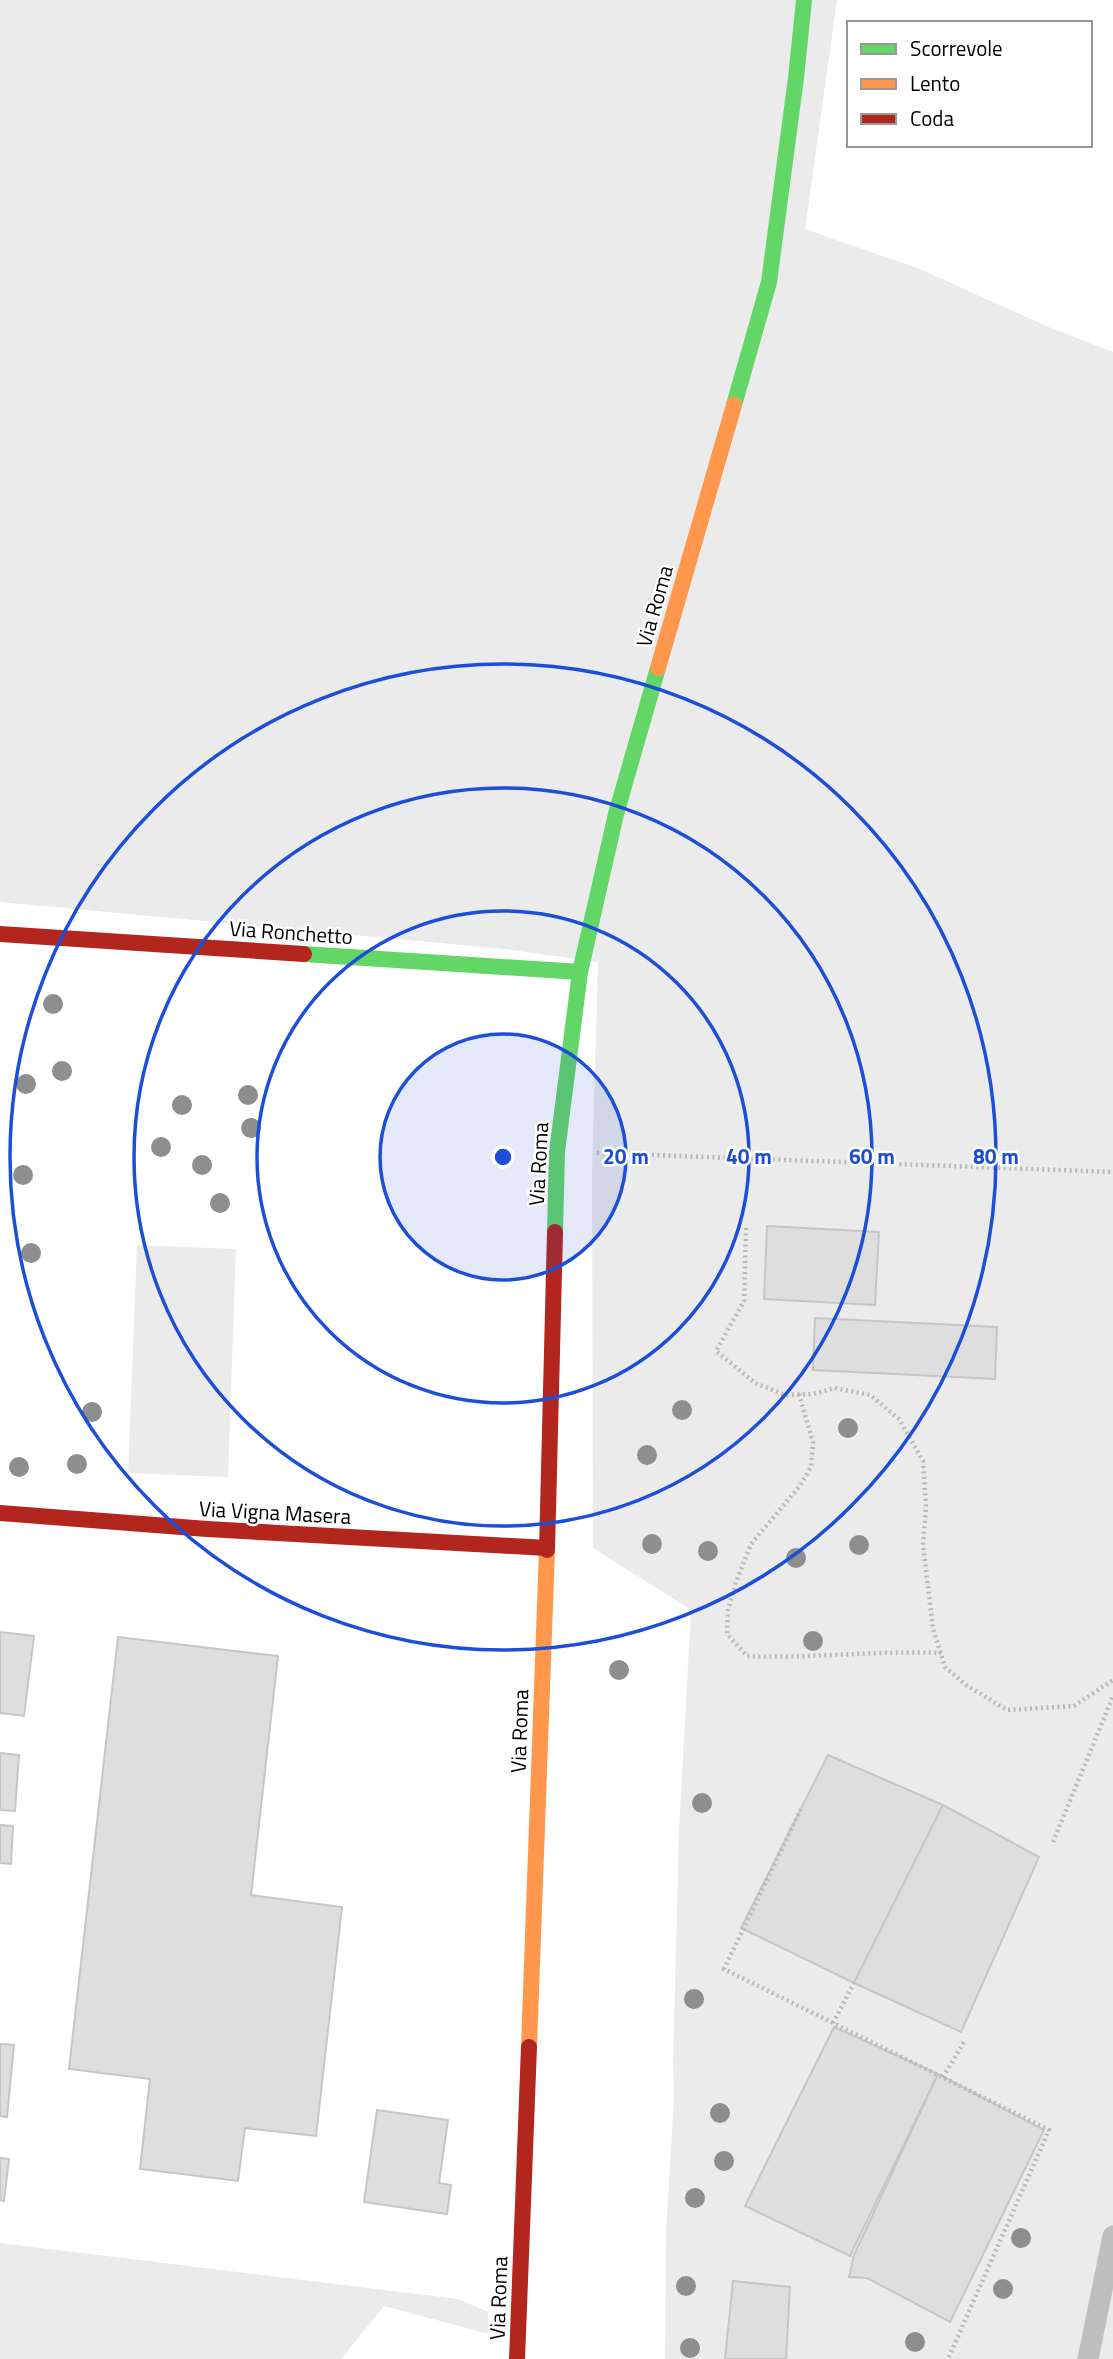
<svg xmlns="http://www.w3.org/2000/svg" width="1113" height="2359" viewBox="0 0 1113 2359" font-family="'Titillium Web',sans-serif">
<rect width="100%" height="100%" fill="#fff"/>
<g fill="#ebebeb">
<polygon points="0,0 837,0 805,229 920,269 1051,328 1113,352 1113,2359 665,2359 666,2232 674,2097 673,2064 679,1829 691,1610 593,1548 592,1175 598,962 505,949 0,902"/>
<polygon points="137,1245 236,1249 228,1477 128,1473"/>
<polygon points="0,2243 458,2299 488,2312 489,2334 384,2306 341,2359 0,2359"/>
</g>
<g fill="#dedede" stroke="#c6c6c6" stroke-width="2">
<polygon points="767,1226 879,1232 875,1305 764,1299"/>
<polygon points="815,1318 997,1327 995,1379 813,1370"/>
<polygon points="0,1632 34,1636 24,1716 0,1713"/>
<polygon points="118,1637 278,1656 251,1895 342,1907 316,2136 245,2128 238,2181 140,2169 150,2079 69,2069"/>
<polygon points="0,1753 19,1755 15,1811 0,1810"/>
<polygon points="828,1755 943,1805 854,1983 741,1928"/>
<polygon points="943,1805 1039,1857 961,2032 854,1983"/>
<polygon points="0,1825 13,1826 11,1864 0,1863"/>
<polygon points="834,2027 938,2074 850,2256 745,2206"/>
<polygon points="0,2044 14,2045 7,2117 0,2116"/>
<polygon points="938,2074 1044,2130 950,2322 867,2278 849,2277 854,2255"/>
<polygon points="377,2110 448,2120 439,2183 451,2185 447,2214 364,2202"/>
<polygon points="0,2158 9,2159 4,2201 0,2200"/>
<polygon points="733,2281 790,2287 786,2359 725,2359"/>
</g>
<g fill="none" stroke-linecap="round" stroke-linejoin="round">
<g stroke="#b9b9b9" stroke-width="4.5" stroke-dasharray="2 3.5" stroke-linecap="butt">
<polyline points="597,1153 1113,1172"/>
<polyline points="746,1228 744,1301 716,1351 755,1383 785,1395 813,1394 835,1388 870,1395 899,1419 923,1461 926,1506 923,1545 933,1629 945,1667 966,1685 1007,1710 1074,1706 1113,1680"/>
<path d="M 799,1394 L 813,1442 L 811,1467 L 799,1487 L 751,1544 L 736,1582 L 728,1610 L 727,1634 L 747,1656 C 812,1659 876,1650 941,1653"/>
<polyline points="801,1809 724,1969 1049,2130 948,2359"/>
<polyline points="1053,1842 1113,1696"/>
<polyline points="833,2023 854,1983"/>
<polyline points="943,2077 964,2042"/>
</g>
<polyline stroke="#bebebe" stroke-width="21" points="1088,2359 1113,2236"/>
<g stroke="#63d668" stroke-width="16">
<polyline points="734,405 769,282 796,78 804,0"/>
<polyline points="304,954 580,972"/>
<polyline points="555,1232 557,1152 580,972 616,814 658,668"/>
</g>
<g stroke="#ff974d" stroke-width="16">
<polyline points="658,668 734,405"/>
<polyline points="529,2047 547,1550"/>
</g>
<g stroke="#b3261e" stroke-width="16">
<polyline points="0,934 304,954"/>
<polyline points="0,1513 207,1529 547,1548"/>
<polyline points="547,1550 555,1232"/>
<polyline points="517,2359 529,2047"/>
</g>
</g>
<g fill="#8e8e8e">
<circle cx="53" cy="1004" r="10"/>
<circle cx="62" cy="1071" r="10"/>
<circle cx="26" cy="1084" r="10"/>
<circle cx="248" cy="1095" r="10"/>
<circle cx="182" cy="1105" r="10"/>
<circle cx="251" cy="1128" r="10"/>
<circle cx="161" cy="1147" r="10"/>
<circle cx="202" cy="1165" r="10"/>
<circle cx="23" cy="1175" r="10"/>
<circle cx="220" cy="1203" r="10"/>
<circle cx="31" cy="1253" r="10"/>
<circle cx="682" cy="1410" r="10"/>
<circle cx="92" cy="1412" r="10"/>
<circle cx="848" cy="1428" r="10"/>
<circle cx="647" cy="1455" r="10"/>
<circle cx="77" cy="1464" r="10"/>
<circle cx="19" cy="1467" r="10"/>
<circle cx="652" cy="1544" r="10"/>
<circle cx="859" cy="1545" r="10"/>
<circle cx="708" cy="1551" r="10"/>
<circle cx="796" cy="1558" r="10"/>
<circle cx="813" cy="1641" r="10"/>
<circle cx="619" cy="1670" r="10"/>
<circle cx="702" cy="1803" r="10"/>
<circle cx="694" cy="1999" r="10"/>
<circle cx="720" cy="2113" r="10"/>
<circle cx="724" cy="2161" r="10"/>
<circle cx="695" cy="2198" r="10"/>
<circle cx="1021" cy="2238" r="10"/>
<circle cx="686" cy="2286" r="10"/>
<circle cx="1003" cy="2289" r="10"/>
<circle cx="915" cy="2342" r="10"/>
<circle cx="690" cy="2348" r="10"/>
</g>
<circle cx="503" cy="1157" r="123" fill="#1d4ed8" fill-opacity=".12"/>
<g fill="none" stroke="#1d4ed8" stroke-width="3.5">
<circle cx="503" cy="1157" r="123"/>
<circle cx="503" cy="1157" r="246"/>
<circle cx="503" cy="1157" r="369"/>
<circle cx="503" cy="1157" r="493"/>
</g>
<g text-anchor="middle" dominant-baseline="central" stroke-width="5" stroke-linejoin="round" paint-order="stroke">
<g font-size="21" fill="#000" stroke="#fff">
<text transform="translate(654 606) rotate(-74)">Via Roma</text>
<text transform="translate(291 932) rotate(4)">Via Ronchetto</text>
<text transform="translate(538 1164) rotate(-87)">Via Roma</text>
<text transform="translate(275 1512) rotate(3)">Via Vigna Masera</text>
<text transform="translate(519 1731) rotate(-88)">Via Roma</text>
<text transform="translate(498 2298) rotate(-88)">Via Roma</text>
</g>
</g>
<circle cx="503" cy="1157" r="10" fill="#1d4ed8" stroke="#fff" stroke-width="3.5"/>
<g font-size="21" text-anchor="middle" font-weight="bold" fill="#1d4ed8" stroke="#fff" stroke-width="5" stroke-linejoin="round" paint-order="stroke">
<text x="626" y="1164">20 m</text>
<text x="749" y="1164">40 m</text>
<text x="872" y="1164">60 m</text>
<text x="996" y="1164">80 m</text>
</g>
<rect x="847" y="21" width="245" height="126" fill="#ffffff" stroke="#999999" stroke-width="2"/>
<rect x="861" y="44" width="35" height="10" fill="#63d668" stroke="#999999" stroke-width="2"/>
<text x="910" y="56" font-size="21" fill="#000000">Scorrevole</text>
<rect x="861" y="79" width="35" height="10" fill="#ff974d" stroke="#999999" stroke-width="2"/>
<text x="910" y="91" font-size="21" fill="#000000">Lento</text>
<rect x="861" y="114" width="35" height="10" fill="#b3261e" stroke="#999999" stroke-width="2"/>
<text x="910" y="126" font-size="21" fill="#000000">Coda</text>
</svg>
